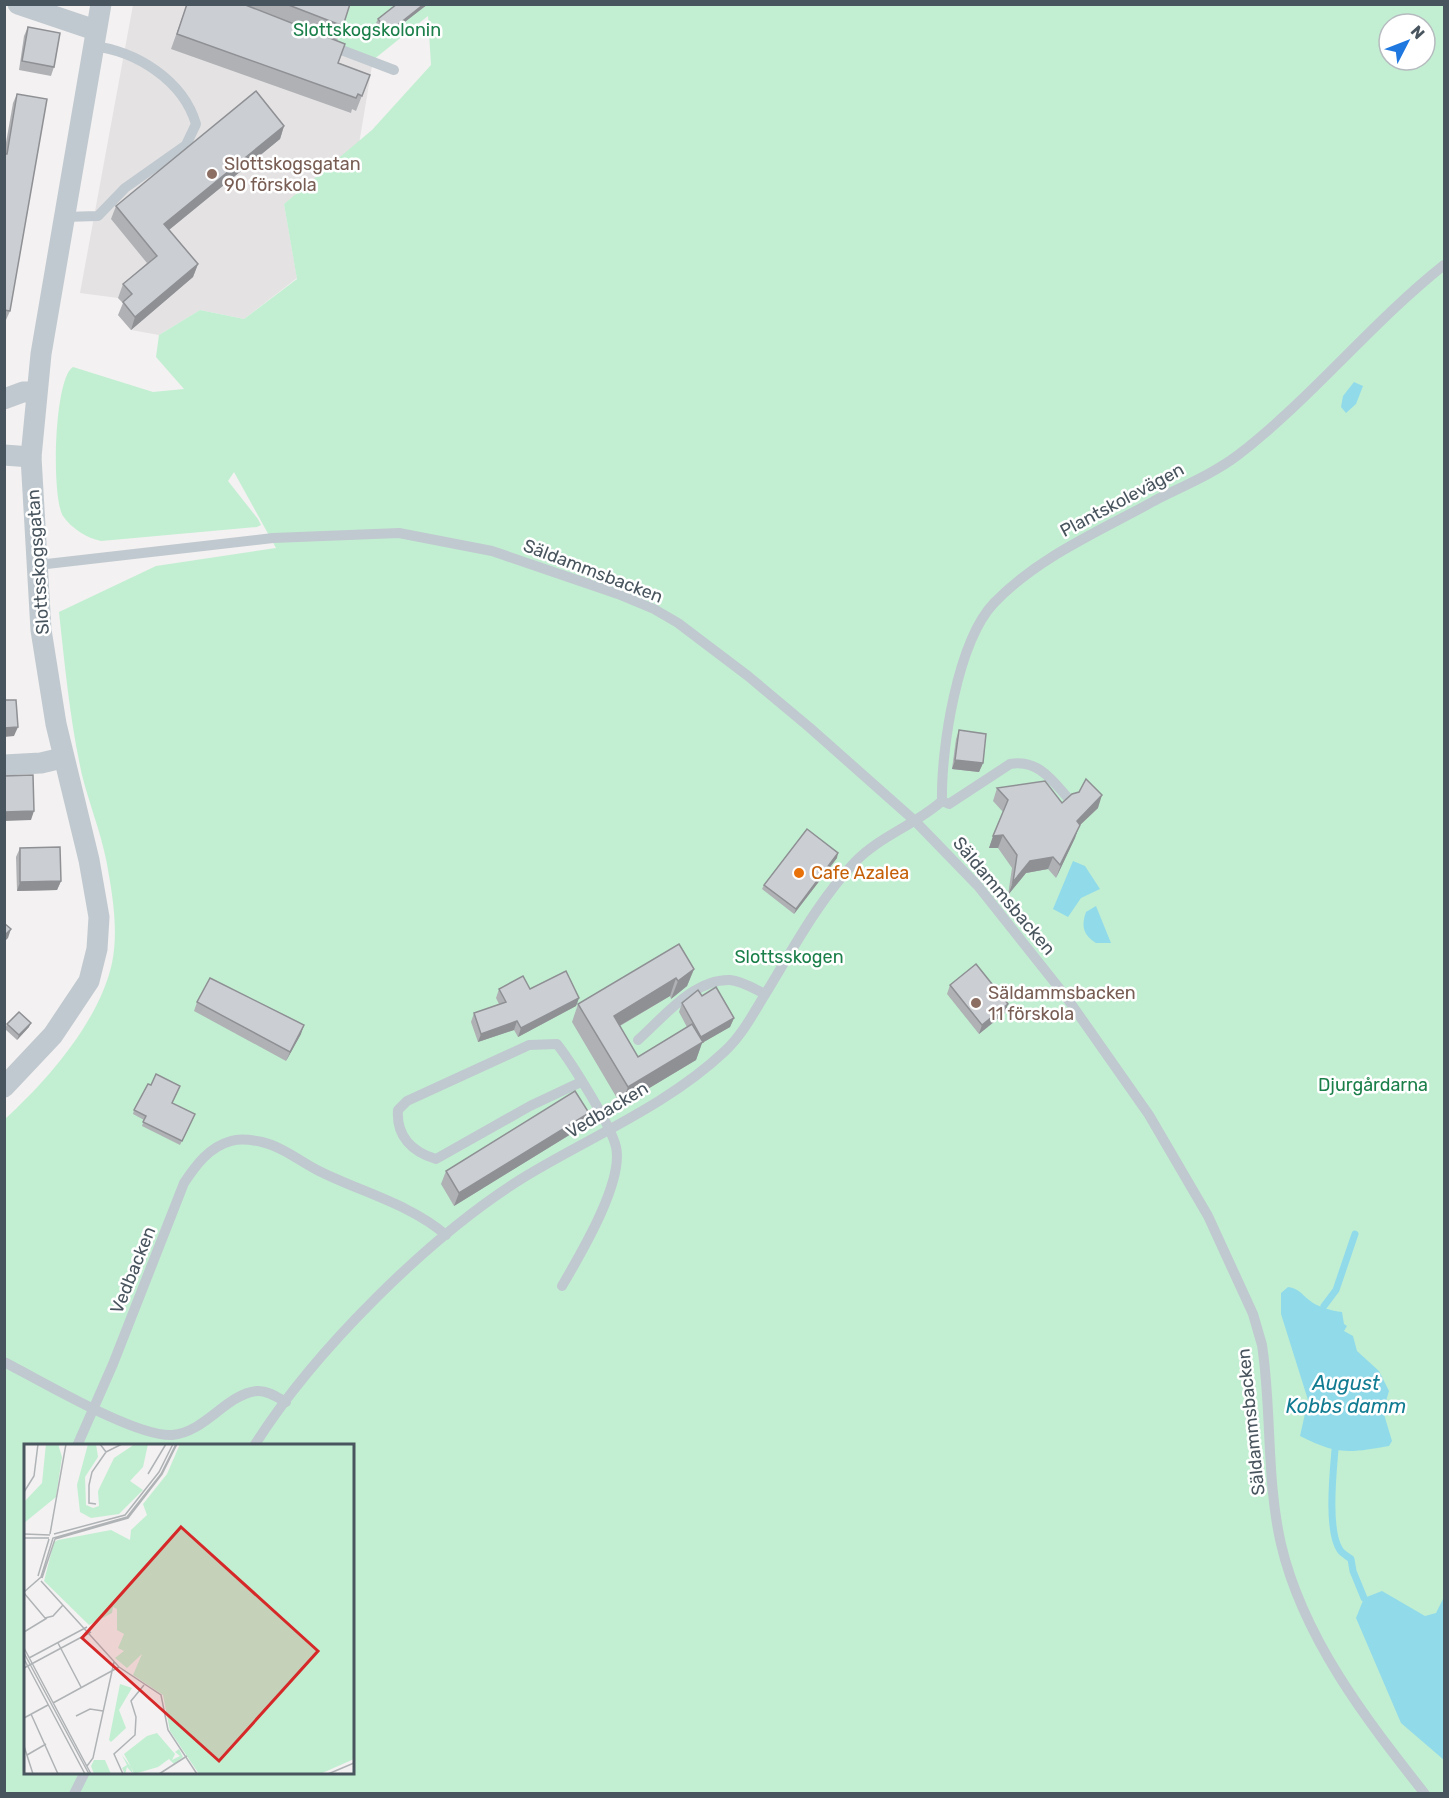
<svg xmlns="http://www.w3.org/2000/svg" width="1449" height="1798" viewBox="0 0 1449 1798" font-family="Rubik,sans-serif">
<rect width="100%" height="100%" fill="#f3f1f1"/>
<polygon fill="#e4e2e3" points="133,5 234,5 373,60 359,144 284,204 297,278 244,319 200,310 159,335 131,330 118,315 127,308 118,298 80,293"/>
<path fill="#c2efd2" fill-rule="evenodd" d="M 234,5 L 1444,5 L 1444,1793 L 5,1794 L 5,1119 C 47,1081 100,1020 112,963 C 119,930 112,891 106,859 C 100,830 89,803 82,775 C 70,721 65,667 59,612 L 156,566 L 276,548 L 234,472 L 228,481 L 258,519 L 261,525 L 257,527 L 101,541 C 87,538 72,529 63,516 C 51,497 54,378 73,367 L 153,392 L 184,389 L 156,357 L 159,335 L 200,310 L 244,319 L 297,279 L 284,204 L 372,130 L 431,65 L 428,16 L 373,60 ZM 1389,24 L 1425,24 L 1425,60 L 1389,60 ZM 26,1446 L 352,1446 L 352,1772 L 26,1772 Z"/>
<g fill="#91daea">
<polygon points="1354,382 1363,386 1356,404 1346,413 1341,407 1343,396"/>
<polygon points="1073,861 1085,866 1100,889 1081,898 1068,917 1053,909"/>
<path d="M 1096,906 L 1111,943 L 1096,943 C 1083,935 1081,926 1086,912 Z"/>
<path d="M 1288,1287 C 1300,1289 1300,1293 1309,1300 C 1317,1307 1332,1311 1342,1312 L 1344,1324 L 1347,1326 L 1344,1331 L 1353,1336 L 1357,1351 L 1379,1371 L 1389,1391 L 1383,1411 L 1392,1441 L 1389,1446 C 1350,1453 1337,1455 1300,1436 L 1308,1400 L 1281,1314 L 1281,1293 Z"/>
<polygon points="1382,1591 1425,1616 1436,1613 1444,1597 1444,1760 1401,1723 1356,1618 1364,1598"/>
</g>
<g fill="none" stroke-linecap="round" stroke-linejoin="round">
<g stroke="#91daea" stroke-width="7">
<polyline points="1324,1306 1336,1290 1355,1234"/>
<path d="M 1335,1450 C 1333,1473 1327,1531 1340,1550 C 1342,1553 1348,1557 1351,1559 L 1353,1571 L 1364,1598"/>
</g>
<g stroke="#c0c9cf" stroke-width="10">
<polyline points="331,46 394,70"/>
<path d="M 64,217 L 98,216 L 125,188 L 186,145 L 196,124 C 183,80 136,51 93,46"/>
<path d="M 38,565 L 273,538 L 399,533 L 492,551 L 618,594 L 654,609 L 678,623 L 748,676 L 809,727 L 915,821 L 978,886 L 1067,998 L 1149,1115 L 1208,1216 L 1253,1314 L 1262,1345 C 1272,1410 1266,1479 1281,1544 C 1303,1638 1366,1719 1425,1794"/>
<path d="M 942,801 L 949,804 L 1010,764 C 1038,759 1052,780 1069,799"/>
<path d="M 638,1040 C 663,1018 693,979 730,980 C 742,981 755,989 765,994"/>
<path d="M 562,1286 C 580,1255 624,1182 616,1147 C 611,1125 571,1062 557,1044 L 529,1045 L 407,1101 L 398,1110 C 396,1136 412,1152 436,1159 L 530,1106 L 581,1082"/>
<path d="M 4,1362 C 42,1381 135,1437 172,1435 C 206,1432 226,1394 257,1391 C 267,1390 277,1397 286,1402"/>
<path d="M 77,1446 L 113,1364 L 184,1183 C 196,1165 209,1147 231,1141 C 240,1138 253,1140 262,1142 C 283,1147 301,1162 319,1171 C 361,1192 410,1204 446,1235"/>
<path d="M 254,1446 C 314,1351 430,1235 526,1176 C 592,1136 668,1105 725,1051 C 744,1033 755,1010 769,988 C 795,945 820,899 855,862 C 880,836 915,825 942,801 C 941,749 957,642 994,603 C 1038,557 1100,531 1154,501 C 1181,487 1213,474 1238,455 C 1312,398 1371,323 1444,265"/>
<polyline points="74,1794 85,1772"/>
</g>
<g stroke="#c0c9cf" stroke-width="21">
<polyline points="18,4 95,30"/>
<polyline points="4,399 23,392 36,392"/>
<polyline points="4,455 31,457"/>
<polyline points="4,765 41,763 62,758"/>
<polyline points="4,1087 53,1035 89,981 97,949 99,917 89,860 56,724 41,630 31,457 41,354 101,4"/>
</g>
</g>
<g fill="#afb1b5">
<polygon points="187,4 350,4 337,41 338,63 370,75 356,111 352,109 351,113 171,49"/>
<polygon points="397,4 428,4 388,35 385,36 376,23 378,19"/>
<polygon points="28,27 54,67 51,76 19,70 24,36"/>
<polygon points="17,94 10,311 6,320 4,320 4,154 13,103"/>
<polygon points="284,126 280,139 169,230 198,264 193,277 131,330 118,315 123,303 118,298 123,284 147,263 111,219 116,206"/>
<polygon points="959,730 983,763 979,772 952,769 956,739"/>
<polygon points="997,788 1062,803 1098,808 1079,826 1075,838 1056,878 1048,869 1026,873 1008,895 1012,868 998,848 989,848 1003,812 993,801"/>
<polygon points="20,848 61,881 57,890 17,891 16,857"/>
<polygon points="837,858 794,914 762,889 764,885"/>
<polygon points="694,969 687,986 671,999 670,996 620,1026 638,1057 687,1027 679,1012 682,1003 702,996 734,1018 730,1027 702,1043 696,1060 621,1105 572,1022 578,1004"/>
<polygon points="950,985 1005,1013 979,1034 947,994"/>
<polygon points="499,989 530,989 579,998 576,1006 518,1037 514,1030 478,1042 471,1022 474,1013 499,1004 496,998"/>
<polygon points="197,1002 301,1034 286,1061 194,1011"/>
<polygon points="7,1024 29,1027 17,1040 5,1029"/>
<polygon points="172,1103 193,1118 180,1145 142,1126 144,1120 133,1114 134,1110"/>
<polygon points="584,1126 454,1206 441,1184 446,1171"/>
</g>
<g fill="#8e9094">
<polygon points="424,4 428,4 388,35 385,36 387,31"/>
<polygon points="284,126 280,139 159,238 164,224"/>
<polygon points="198,264 193,277 131,330 135,317"/>
<polygon points="18,727 14,736 4,737 4,728"/>
<polygon points="955,760 983,763 979,772 952,769"/>
<polygon points="1102,795 1098,808 1079,826 1075,838 1056,878 1077,821"/>
<polygon points="34,811 31,820 4,821 4,812"/>
<polygon points="1003,835 998,848 989,848 993,836"/>
<polygon points="838,853 837,858 794,914 796,909"/>
<polygon points="1053,857 1048,869 1026,873 1008,895 1013,882 1030,861"/>
<polygon points="61,881 57,890 17,891 20,882"/>
<polygon points="11,929 8,938 4,942 4,936"/>
<polygon points="694,969 687,986 671,999 678,981"/>
<polygon points="676,978 670,996 607,1033 614,1016"/>
<polygon points="579,998 576,1006 518,1037 521,1028"/>
<polygon points="1008,1004 1005,1013 979,1034 982,1025"/>
<polygon points="734,1018 730,1027 702,1043 696,1060 621,1105 628,1087 698,1045 701,1037"/>
<polygon points="517,1021 514,1030 478,1042 481,1034"/>
<polygon points="31,1023 29,1027 17,1040 19,1035"/>
<polygon points="304,1025 301,1034 286,1061 290,1052"/>
<polygon points="589,1113 584,1126 454,1206 459,1193"/>
</g>
<g fill="#cbced3" stroke="#8e9094" stroke-width="1.5">
<polygon points="187,4 243,4 345,44 338,63 370,75 362,96 358,94 356,98 177,34"/>
<polygon points="286,4 350,4 343,26"/>
<polygon points="397,4 424,4 390,31 387,31 378,19"/>
<polygon points="28,27 60,33 54,67 22,61"/>
<polygon points="256,91 284,126 164,224 198,264 135,317 123,302 132,294 123,284 157,256 116,206"/>
<polygon points="17,94 47,99 10,311 4,310 4,154 7,154"/>
<polygon points="4,700 16,700 18,727 4,728"/>
<polygon points="959,730 986,734 983,763 955,760"/>
<polygon points="33,775 34,811 4,812 4,776"/>
<polygon points="1086,779 1102,795 1077,821 1080,825 1060,865 1053,857 1030,861 1013,882 1017,855 1003,835 993,836 1008,800 997,788 1045,781 1062,803 1072,794 1079,792"/>
<polygon points="807,829 838,853 796,909 764,885"/>
<polygon points="60,847 61,881 20,882 20,848"/>
<polygon points="4,923 11,929 4,936"/>
<polygon points="679,944 694,969 678,981 676,978 614,1016 638,1057 692,1024 703,1042 628,1087 578,1004"/>
<polygon points="976,964 1008,1004 982,1025 950,985"/>
<polygon points="566,971 579,998 521,1028 517,1021 481,1034 474,1013 506,1002 499,989 523,976 530,989"/>
<polygon points="210,978 304,1025 290,1052 197,1002"/>
<polygon points="716,987 734,1018 701,1037 682,1003 698,990 702,996"/>
<polygon points="19,1012 31,1023 19,1035 7,1024"/>
<polygon points="156,1074 180,1086 172,1103 195,1114 182,1141 143,1122 146,1116 134,1110 148,1084 151,1085"/>
<polygon points="575,1091 589,1113 459,1193 446,1171"/>
</g>
<g fill="#8d6e63" stroke="#fff" stroke-width="2">
<circle cx="212" cy="174" r="6"/>
<circle cx="976" cy="1003" r="6"/>
</g>
<circle fill="#e8710a" stroke="#fff" stroke-width="2" cx="799" cy="873" r="6"/>
<g text-anchor="middle" dominant-baseline="central" stroke-width="5" stroke-linejoin="round" paint-order="stroke">
<g font-size="18" fill="#1b7f4a" stroke="#fff">
<text x="367" y="30">Slottskogskolonin</text>
<text x="789" y="957">Slottsskogen</text>
<text x="1373" y="1085">Djurgårdarna</text>
</g>
<g font-size="18" fill="#785e54" stroke="#fff" text-anchor="start">
<text x="224" y="164">Slottskogsgatan<tspan x="224" dy="21">90 förskola</tspan></text>
<text x="988" y="993">Säldammsbacken<tspan x="988" dy="21">11 förskola</tspan></text>
</g>
<g font-size="18" fill="#49555e" stroke="#fff">
<text transform="translate(1122 500) rotate(-28)">Plantskolevägen</text>
<text transform="translate(38 562) rotate(-94)">Slottsskogsgatan</text>
<text transform="translate(593 571) rotate(21)">Säldammsbacken</text>
<text transform="translate(1004 896) rotate(50)">Säldammsbacken</text>
<text transform="translate(607 1110) rotate(-31)">Vedbacken</text>
<text transform="translate(133 1270) rotate(-68)">Vedbacken</text>
<text transform="translate(1251 1422) rotate(-96)">Säldammsbacken</text>
</g>
<g font-size="18" fill="#c56008" stroke="#fff" text-anchor="start">
<text x="811" y="873">Cafe Azalea</text>
</g>
<g font-size="20" font-style="italic" fill="#117b92" stroke="#fff">
<text x="1346" y="1383">August<tspan x="1346" dy="23">Kobbs damm</tspan></text>
</g>
</g>
<g transform="translate(24 1444)">
<rect width="330" height="330" fill="#f3f1f1"/>
<path d="M 22,0 L 34,0 L 38,13 L 32,53 L 0,79 L 0,58 L 18,39 ZM 64,0 L 72,0 L 74,13 L 61,33 L 62,61 L 69,64 L 75,62 L 74,47 L 90,14 L 111,0 L 124,0 L 119,23 L 106,37 L 119,46 L 95,70 L 67,74 L 56,68 L 53,41 ZM 156,0 L 330,0 L 330,315 L 296,330 L 175,330 L 146,287 L 139,251 L 109,231 L 118,210 L 103,224 L 91,214 L 100,207 L 94,204 L 100,190 L 93,186 L 93,165 L 89,163 L 88,169 L 65,181 L 20,137 L 30,98 L 34,96 L 87,86 L 106,96 L 107,86 L 123,71 L 119,60 L 143,30 ZM 96,240 L 108,244 L 95,266 L 102,284 L 87,298 L 85,296 ZM 133,289 L 151,310 L 148,316 L 156,312 L 151,308 L 155,305 L 159,313 L 150,320 L 145,315 L 134,323 L 110,330 L 107,323 L 109,330 L 103,323 L 101,330 L 98,324 L 103,321 L 98,311 L 107,323 L 100,310 L 123,292 ZM 70,316 L 81,316 L 87,330 L 70,330 L 67,322 Z" fill="#c2efd2"/>
<path fill="none" stroke="#afb3b6" stroke-width="1.5" d="M 76,0 L 82,8 L 98,0M 124,30 L 142,0M 0,48 L 10,32 L 14,0M 72,60 L 65,59 L 65,41 L 68,28 L 82,8M 0,90 L 26,91M 26,90 L 42,0M 30,90 L 101,71 L 135,28 L 149,0M 0,94 L 25,94M 31,95 L 104,74 L 138,30 L 153,0M 14,132 L 25,95M 18,134 L 31,95M 17,137 L 95,223 L 137,251 L 144,286 L 173,330M 0,148 L 17,133 L 29,94 L 103,73 L 137,30 L 152,0M 0,149 L 21,174 L 29,172 L 39,161M 0,188 L 23,174M 34,199 L 57,243M 0,204 L 67,330M 0,209 L 65,330M 5,214 L 63,183M 0,215 L 61,330M 0,224 L 67,188M 29,259 L 95,223M 7,270 L 34,330M 52,272 L 66,265 L 79,267M 0,274 L 24,261M 0,302 L 9,330M 3,311 L 22,300M 63,322 L 69,314 L 90,218M 99,330 L 90,310 L 111,291 L 112,273 L 107,257 L 120,241M 135,330 L 163,312M 304,330 L 330,319"/>
<path fill="#d62828" fill-opacity="0.15" stroke="#d62828" stroke-width="3" d="M 157,83 L 294,207 L 195,317 L 58,194 Z"/>
<rect width="330" height="330" fill="none" stroke="#49555e" stroke-width="3"/>
</g>
<rect width="1449" height="1798" fill="none" stroke="#49555e" stroke-width="12"/>
<g transform="translate(1407 42) rotate(48)"><circle r="28" fill="#ffffff" stroke="#b6bbbf" stroke-width="1.5"/>
<path d="M0-4.5L10 22L0 15L-10 22Z" fill="#1f78df"/>
<text y="-9" font-size="16" font-weight="bold" text-anchor="middle" fill="#49555e">N</text>
</g>
</svg>
